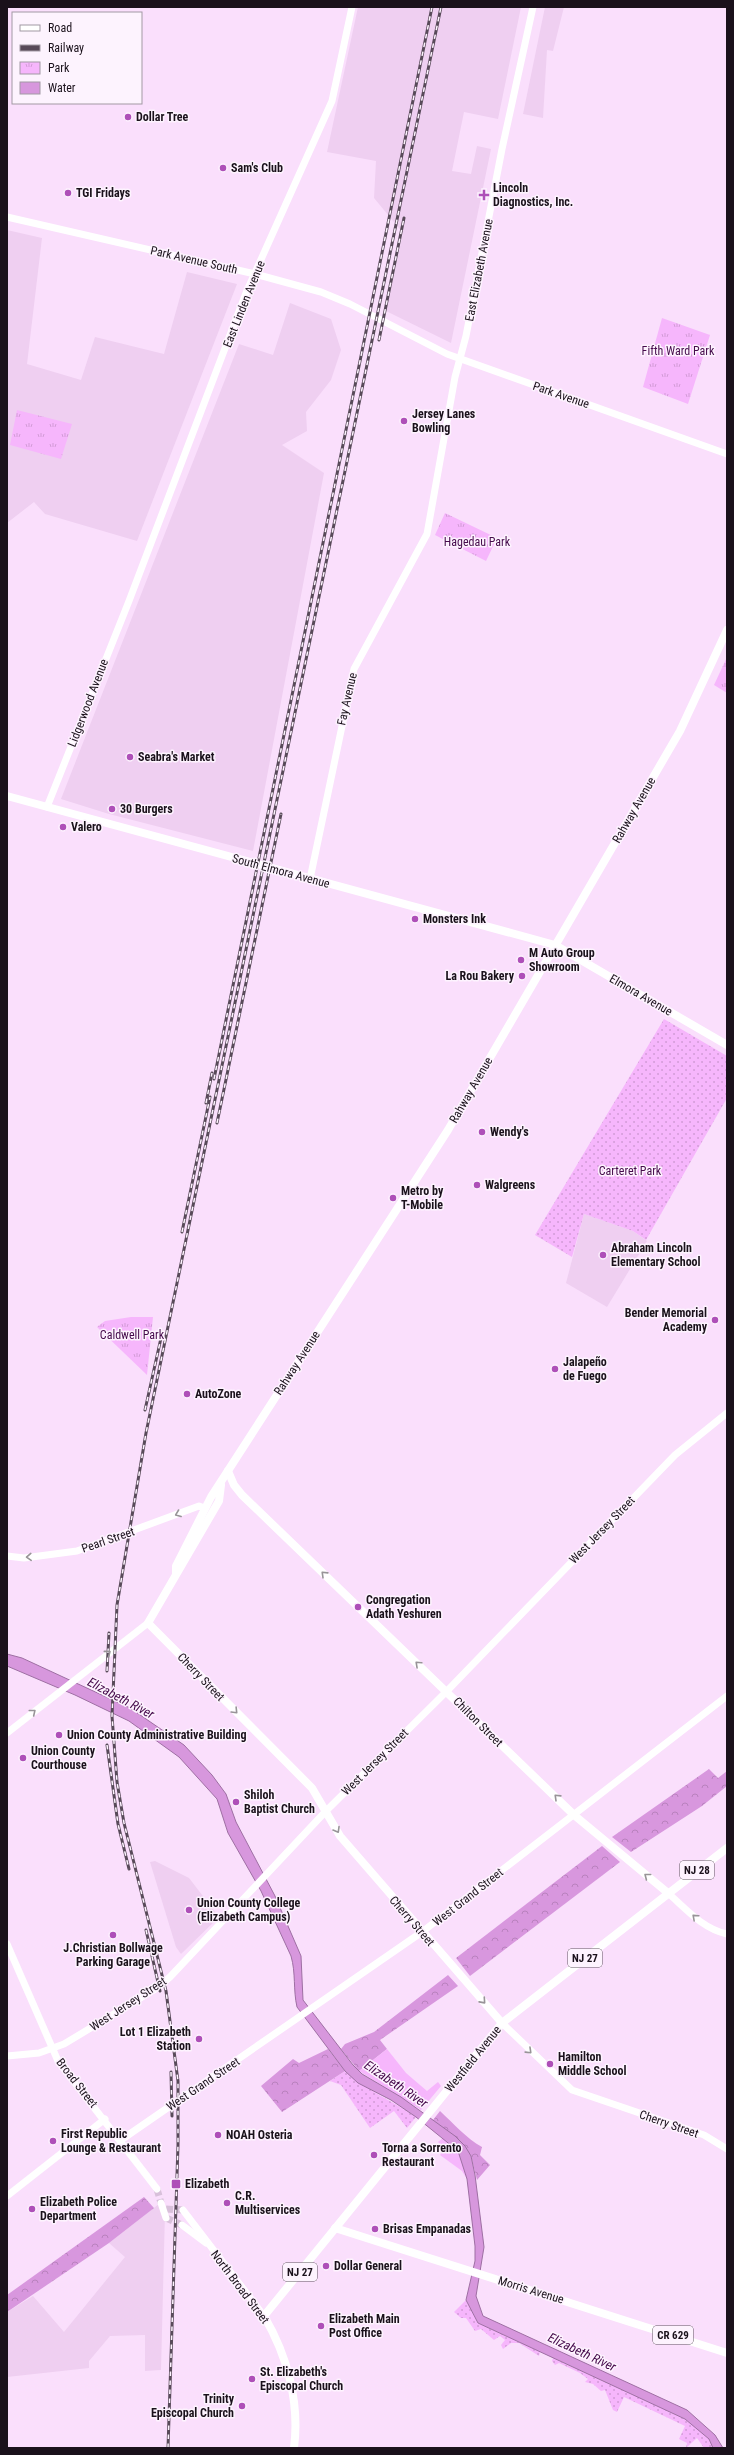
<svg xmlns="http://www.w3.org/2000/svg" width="734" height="2455" viewBox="0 0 734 2455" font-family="'Roboto Condensed',sans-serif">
<defs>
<pattern id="grass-dots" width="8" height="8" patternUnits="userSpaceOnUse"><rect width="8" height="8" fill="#f6b6fc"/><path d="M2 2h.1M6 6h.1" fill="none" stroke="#d29bd7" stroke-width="1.8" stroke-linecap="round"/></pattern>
<pattern id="forest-crowns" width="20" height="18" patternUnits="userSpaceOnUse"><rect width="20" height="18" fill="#d897de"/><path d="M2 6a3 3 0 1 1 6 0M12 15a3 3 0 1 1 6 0" fill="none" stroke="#b981be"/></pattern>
<pattern id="park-tufts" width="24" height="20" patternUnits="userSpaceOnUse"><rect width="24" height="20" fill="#f6b6fc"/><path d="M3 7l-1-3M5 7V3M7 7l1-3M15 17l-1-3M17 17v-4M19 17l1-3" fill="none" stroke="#d29bd7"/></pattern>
</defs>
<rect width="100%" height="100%" fill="#fadffc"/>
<g fill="#efcff1">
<polygon points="358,7 521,7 498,119 464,112 452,171 471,174 477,146 491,149 451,343 386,311 403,233 374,198 376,161 327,152"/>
<polygon points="545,7 564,7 553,51 547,50 543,118 523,114"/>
<polygon points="7,230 42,238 27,364 81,380 95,337 164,354 187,272 237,284 137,541 45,514 34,502 7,523"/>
<polygon points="290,303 331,319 341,350 331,380 306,412 307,431 282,445 324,473 253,851 109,814 61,799 239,344 273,355"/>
<polygon points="584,1214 633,1231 647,1241 607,1307 566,1283"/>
<polygon points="155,1861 189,1878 219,1917 181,1954 176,1947 150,1862"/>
<polygon points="159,2204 165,2212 161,2370 145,2371 145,2335 110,2336 89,2361 89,2368 7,2377 7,2312 33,2296 64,2332 125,2257 109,2243"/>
</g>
<g fill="url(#grass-dots)">
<polygon points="664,1019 727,1056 727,1098 646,1240 633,1231 584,1214 572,1257 535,1235"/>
<path d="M 345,2071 C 366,2090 393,2101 416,2117 L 407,2128 L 394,2111 L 370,2128 L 341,2085 L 330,2081 Z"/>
<polygon points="466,2300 478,2323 540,2352 539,2356 519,2343 511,2343 503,2349 501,2345 505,2340 500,2336 494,2340 481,2329 475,2331 466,2318 461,2318 454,2312"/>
<polygon points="553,2358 685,2419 709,2439 713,2448 704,2448 697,2438 686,2448 687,2443 679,2439 685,2426 624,2397 617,2412 613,2410 605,2390 601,2391 593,2384 585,2382 588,2379 580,2373 559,2363 555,2365 552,2361"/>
</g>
<g fill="url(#forest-crowns)">
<polygon points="709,1769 718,1778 727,1771 727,1786 702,1806 631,1852 612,1837"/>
<polygon points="602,1846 620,1862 470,1976 456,1958"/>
<polygon points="448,1975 458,1986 380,2040 387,2049 359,2071 341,2049 345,2044 374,2032"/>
<polygon points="328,2049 345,2071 282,2112 261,2086 293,2059 299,2063"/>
<path d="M 440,2111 C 454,2124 466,2138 482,2147 L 480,2155 L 490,2165 L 477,2180 L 471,2156 L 465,2146 L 433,2120 Z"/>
<polygon points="144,2197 154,2208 109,2243 7,2312 7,2295"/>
</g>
<g fill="url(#park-tufts)">
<polygon points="662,318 710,335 688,404 643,387"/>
<polygon points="17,410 72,424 61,459 10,445"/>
<polygon points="445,513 497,538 486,561 435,535"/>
<polygon points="727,657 727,693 714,685"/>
<polygon points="131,1317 153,1317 147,1375 97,1327 105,1321"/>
</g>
<g fill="#f6b6fc">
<polygon points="387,2049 406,2073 427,2091 438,2082 441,2086 421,2110 359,2071"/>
<polygon points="443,2138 458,2151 467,2179 462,2171 440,2155 445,2149 438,2142"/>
</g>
<path fill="#d797dd" stroke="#9e6fa3" d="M 7,1654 L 22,1658 L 130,1708 L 184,1745 L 212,1775 L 226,1794 L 236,1822 L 275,1896 L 301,1956 L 303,2000 L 353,2065 L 362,2074 L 401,2097 L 455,2136 L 465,2146 L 471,2156 L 475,2175 L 484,2247 L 476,2296 L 483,2316 L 687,2410 L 715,2435 L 723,2448 L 713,2448 L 709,2439 L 685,2419 L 478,2323 L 466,2300 L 475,2261 L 475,2246 L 467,2179 L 458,2151 L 416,2117 L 391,2100 L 358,2083 L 345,2071 L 297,2007 C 293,1990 296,1973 291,1956 L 261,1891 L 228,1833 L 217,1799 L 179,1757 L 129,1721 L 75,1695 L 7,1666 Z"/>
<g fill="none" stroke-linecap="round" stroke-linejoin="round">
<g stroke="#d8c0da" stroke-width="7" stroke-dasharray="7 3.5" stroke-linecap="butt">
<polyline points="157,2189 161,2203"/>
<polyline points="166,2209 183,2210"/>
<polyline points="166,2218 182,2225"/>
</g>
<g stroke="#fff" stroke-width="7">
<polyline points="7,217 255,274 321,292 350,304 447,354 727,454"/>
<polyline points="47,807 129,601 246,293 332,101 352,7"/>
<polyline points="310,879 354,669 427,534 455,377 466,336 502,149 533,7"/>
<polyline points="7,1556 24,1558 77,1551 199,1506 204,1508"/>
<polyline points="7,1733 148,1623"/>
<path d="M 668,1893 C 686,1909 703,1929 727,1934"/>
<polyline points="7,1944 58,2061 157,2189"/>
<polyline points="502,2023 572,2090 704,2135 727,2149"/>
<polyline points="7,2056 39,2053 64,2044 157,1988 170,1977 326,1811 447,1691 675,1455 727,1413"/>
<polyline points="121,2140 422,1932 727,1696"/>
<polyline points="7,2196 105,2119"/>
<polyline points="161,2203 166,2218"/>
<polyline points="183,2210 264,2316"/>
<polyline points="182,2225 206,2243"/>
</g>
<g stroke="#fff" stroke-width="8">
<polyline points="7,796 555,945 727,1045"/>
<polyline points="228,1471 234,1485 242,1495 574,1815 668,1893"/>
<polyline points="221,1485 219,1501 148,1623 312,1788 340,1836 502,2023"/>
<polyline points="176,1573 176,1566 211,1497 448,1130 680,731 727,630"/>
</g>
<g stroke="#fff" stroke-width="8">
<polyline points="335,2228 727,2353"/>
<path d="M 294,2448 C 300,2402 287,2355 264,2316 L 502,2023 L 727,1848"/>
</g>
<defs>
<g id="rail">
<polyline points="379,340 404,218"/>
<polyline points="214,1079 432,7"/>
<polyline points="206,1103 212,1073"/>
<polyline points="217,1123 281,814"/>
<polyline points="182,1232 210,1097"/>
<polyline points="145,1410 161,1338"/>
<polyline points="107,1671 109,1633"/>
<polyline points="107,1745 118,1824 129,1869"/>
<polyline points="146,1930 160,1991"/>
<polyline points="171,2072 172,2116"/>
<polyline points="168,2448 178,2145 178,2081 166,1991 124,1823 117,1782 112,1716 117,1605 146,1433 441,7"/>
</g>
</defs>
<use href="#rail" stroke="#584a59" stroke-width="3"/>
<use href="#rail" stroke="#fdf3fe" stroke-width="1.5" stroke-dasharray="4.5" stroke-linecap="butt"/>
</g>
<defs><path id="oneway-chevron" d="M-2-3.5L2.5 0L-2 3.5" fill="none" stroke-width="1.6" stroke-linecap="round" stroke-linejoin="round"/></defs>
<g stroke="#989498">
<use href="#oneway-chevron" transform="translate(178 1514) rotate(159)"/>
<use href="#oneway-chevron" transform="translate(29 1557) rotate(177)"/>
<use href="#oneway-chevron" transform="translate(324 1574) rotate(-136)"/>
<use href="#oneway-chevron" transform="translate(108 1653) rotate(-37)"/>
<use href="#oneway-chevron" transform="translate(418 1664) rotate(-137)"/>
<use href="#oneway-chevron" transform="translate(235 1711) rotate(46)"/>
<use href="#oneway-chevron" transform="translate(33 1712) rotate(-39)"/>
<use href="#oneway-chevron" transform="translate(557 1797) rotate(-136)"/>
<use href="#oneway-chevron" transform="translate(337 1830) rotate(60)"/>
<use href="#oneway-chevron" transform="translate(647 1876) rotate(-142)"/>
<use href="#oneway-chevron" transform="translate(695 1917) rotate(-138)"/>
<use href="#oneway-chevron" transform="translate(483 2001) rotate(48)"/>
<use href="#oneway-chevron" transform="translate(529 2051) rotate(44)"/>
</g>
<g fill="#ae4fb8" stroke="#fdf3fe" stroke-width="1.5">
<circle cx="128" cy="117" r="4"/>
<circle cx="223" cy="168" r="4"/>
<circle cx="68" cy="193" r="4"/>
<path d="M482 189h4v4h4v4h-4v4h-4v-4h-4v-4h4z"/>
<circle cx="404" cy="421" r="4"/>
<circle cx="130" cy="757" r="4"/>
<circle cx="112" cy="809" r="4"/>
<circle cx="63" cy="827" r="4"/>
<circle cx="415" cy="919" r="4"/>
<circle cx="521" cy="960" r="4"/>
<circle cx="522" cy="976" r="4"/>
<circle cx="482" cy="1132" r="4"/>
<circle cx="477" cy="1185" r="4"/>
<circle cx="393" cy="1198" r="4"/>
<circle cx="603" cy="1255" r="4"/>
<circle cx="715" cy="1320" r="4"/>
<circle cx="555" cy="1369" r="4"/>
<circle cx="187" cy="1394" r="4"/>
<circle cx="358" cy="1607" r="4"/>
<circle cx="59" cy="1735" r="4"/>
<circle cx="23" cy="1758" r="4"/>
<circle cx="236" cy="1802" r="4"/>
<circle cx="189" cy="1910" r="4"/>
<circle cx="113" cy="1935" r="4"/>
<circle cx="199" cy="2039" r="4"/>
<circle cx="550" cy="2064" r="4"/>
<circle cx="218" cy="2135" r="4"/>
<circle cx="53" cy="2141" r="4"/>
<circle cx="374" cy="2155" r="4"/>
<rect x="171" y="2179" width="10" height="10" rx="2"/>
<circle cx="227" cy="2203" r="4"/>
<circle cx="32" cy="2209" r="4"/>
<circle cx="375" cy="2229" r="4"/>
<circle cx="326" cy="2266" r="4"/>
<circle cx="321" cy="2326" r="4"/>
<circle cx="252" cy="2379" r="4"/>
<circle cx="242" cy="2406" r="4"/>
</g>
<g text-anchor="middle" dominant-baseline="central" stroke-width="3" stroke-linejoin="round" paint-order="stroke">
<g fill="#fdf3fe" stroke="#5e555f" stroke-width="1">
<rect x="680" y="1861" width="34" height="18" rx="3"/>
<rect x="568" y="1949" width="34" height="18" rx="3"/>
<rect x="283" y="2263" width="34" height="18" rx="3"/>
<rect x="653" y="2326" width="40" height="18" rx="3"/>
</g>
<g font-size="11" font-weight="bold" fill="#1a111b">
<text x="697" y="1870">NJ 28</text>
<text x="585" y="1958">NJ 27</text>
<text x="300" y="2272">NJ 27</text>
<text x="673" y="2335">CR 629</text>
</g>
<g font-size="12" font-weight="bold" fill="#1a111b" stroke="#fdf3fe" text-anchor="start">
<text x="136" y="117">Dollar Tree</text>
<text x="231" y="168">Sam's Club</text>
<text x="493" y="188">Lincoln<tspan x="493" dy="14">Diagnostics, Inc.</tspan></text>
<text x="76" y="193">TGI Fridays</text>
<text x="412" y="414">Jersey Lanes<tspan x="412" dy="14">Bowling</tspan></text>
<text x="138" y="757">Seabra's Market</text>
<text x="120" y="809">30 Burgers</text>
<text x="71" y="827">Valero</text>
<text x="423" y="919">Monsters Ink</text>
<text x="529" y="953">M Auto Group<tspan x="529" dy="14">Showroom</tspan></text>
<text x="514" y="976" text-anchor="end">La Rou Bakery</text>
<text x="490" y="1132">Wendy's</text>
<text x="485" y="1185">Walgreens</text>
<text x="401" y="1191">Metro by<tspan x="401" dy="14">T-Mobile</tspan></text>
<text x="611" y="1248">Abraham Lincoln<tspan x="611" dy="14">Elementary School</tspan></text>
<text x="707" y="1313" text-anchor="end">Bender Memorial<tspan x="707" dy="14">Academy</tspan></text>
<text x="563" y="1362">Jalapeño<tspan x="563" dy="14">de Fuego</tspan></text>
<text x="195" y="1394">AutoZone</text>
<text x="366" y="1600">Congregation<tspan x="366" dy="14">Adath Yeshuren</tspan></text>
<text x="67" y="1735">Union County Administrative Building</text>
<text x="31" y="1751">Union County<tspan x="31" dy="14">Courthouse</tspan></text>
<text x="244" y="1795">Shiloh<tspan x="244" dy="14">Baptist Church</tspan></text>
<text x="197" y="1903">Union County College<tspan x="197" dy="14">(Elizabeth Campus)</tspan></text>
<text x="113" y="1948" text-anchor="middle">J.Christian Bollwage<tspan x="113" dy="14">Parking Garage</tspan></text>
<text x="191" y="2032" text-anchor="end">Lot 1 Elizabeth<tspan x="191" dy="14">Station</tspan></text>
<text x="558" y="2057">Hamilton<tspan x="558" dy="14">Middle School</tspan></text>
<text x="61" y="2134">First Republic<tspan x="61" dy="14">Lounge &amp; Restaurant</tspan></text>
<text x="226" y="2135">NOAH Osteria</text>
<text x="382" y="2148">Torna a Sorrento<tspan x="382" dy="14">Restaurant</tspan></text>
<text x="185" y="2184">Elizabeth</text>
<text x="235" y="2196">C.R.<tspan x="235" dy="14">Multiservices</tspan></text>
<text x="40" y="2202">Elizabeth Police<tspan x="40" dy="14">Department</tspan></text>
<text x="383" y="2229">Brisas Empanadas</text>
<text x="334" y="2266">Dollar General</text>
<text x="329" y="2319">Elizabeth Main<tspan x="329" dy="14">Post Office</tspan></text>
<text x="260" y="2372">St. Elizabeth's<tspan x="260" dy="14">Episcopal Church</tspan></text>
<text x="234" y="2399" text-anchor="end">Trinity<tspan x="234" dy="14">Episcopal Church</tspan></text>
</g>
<g font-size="12" fill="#1a111b" stroke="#fdf3fe">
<text transform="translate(194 260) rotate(13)">Park Avenue South</text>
<text transform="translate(479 270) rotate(-79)">East Elizabeth Avenue</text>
<text transform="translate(244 304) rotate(-68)">East Linden Avenue</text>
<text transform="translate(561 395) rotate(19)">Park Avenue</text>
<text transform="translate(347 699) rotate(-77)">Fay Avenue</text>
<text transform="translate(88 703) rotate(-69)">Lidgerwood Avenue</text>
<text transform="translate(634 810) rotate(-60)">Rahway Avenue</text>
<text transform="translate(281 871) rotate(15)">South Elmora Avenue</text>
<text transform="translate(641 995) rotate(30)">Elmora Avenue</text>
<text transform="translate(471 1090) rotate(-60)">Rahway Avenue</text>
<text transform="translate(297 1363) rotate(-57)">Rahway Avenue</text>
<text transform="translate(602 1530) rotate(-46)">West Jersey Street</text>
<text transform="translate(108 1540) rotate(-19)">Pearl Street</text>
<text transform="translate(201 1677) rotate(46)">Cherry Street</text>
<text transform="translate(478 1722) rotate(45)">Chilton Street</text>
<text transform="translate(375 1762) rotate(-45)">West Jersey Street</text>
<text transform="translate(468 1897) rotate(-38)">West Grand Street</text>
<text transform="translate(412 1921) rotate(49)">Cherry Street</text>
<text transform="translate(128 2004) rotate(-33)">West Jersey Street</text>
<text transform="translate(473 2059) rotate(-51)">Westfield Avenue</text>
<text transform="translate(77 2083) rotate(52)">Broad Street</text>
<text transform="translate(203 2084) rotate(-34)">West Grand Street</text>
<text transform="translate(669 2124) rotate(19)">Cherry Street</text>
<text transform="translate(240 2287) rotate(53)">North Broad Street</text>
<text transform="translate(531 2290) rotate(17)">Morris Avenue</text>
</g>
<g font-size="12" fill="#460b4c" stroke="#fdf3fe">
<text x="678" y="351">Fifth Ward Park</text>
<text x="477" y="542">Hagedau Park</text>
<text x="630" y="1171">Carteret Park</text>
<text x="132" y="1335">Caldwell Park</text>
</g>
<g font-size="13" font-style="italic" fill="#44084a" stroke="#fdf3fe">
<text transform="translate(121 1698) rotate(28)">Elizabeth River</text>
<text transform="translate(396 2084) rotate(34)">Elizabeth River</text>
<text transform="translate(582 2352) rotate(25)">Elizabeth River</text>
</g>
</g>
<rect width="734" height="2455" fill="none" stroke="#1a111b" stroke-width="16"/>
<rect x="12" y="12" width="130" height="92" fill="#fdf3fe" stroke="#a299a3"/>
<rect x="20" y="25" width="20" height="6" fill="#ffffff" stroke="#a299a3"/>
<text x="48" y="32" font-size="12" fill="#1a111b">Road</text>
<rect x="20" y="45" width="20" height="6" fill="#584a59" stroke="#a299a3"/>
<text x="48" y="52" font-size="12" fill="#1a111b">Railway</text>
<rect x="20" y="62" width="20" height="12" fill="url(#park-tufts)" stroke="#a299a3"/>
<text x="48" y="72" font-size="12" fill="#1a111b">Park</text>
<rect x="20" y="82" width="20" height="12" fill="#d797dd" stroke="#a299a3"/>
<text x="48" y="92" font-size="12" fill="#1a111b">Water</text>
</svg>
